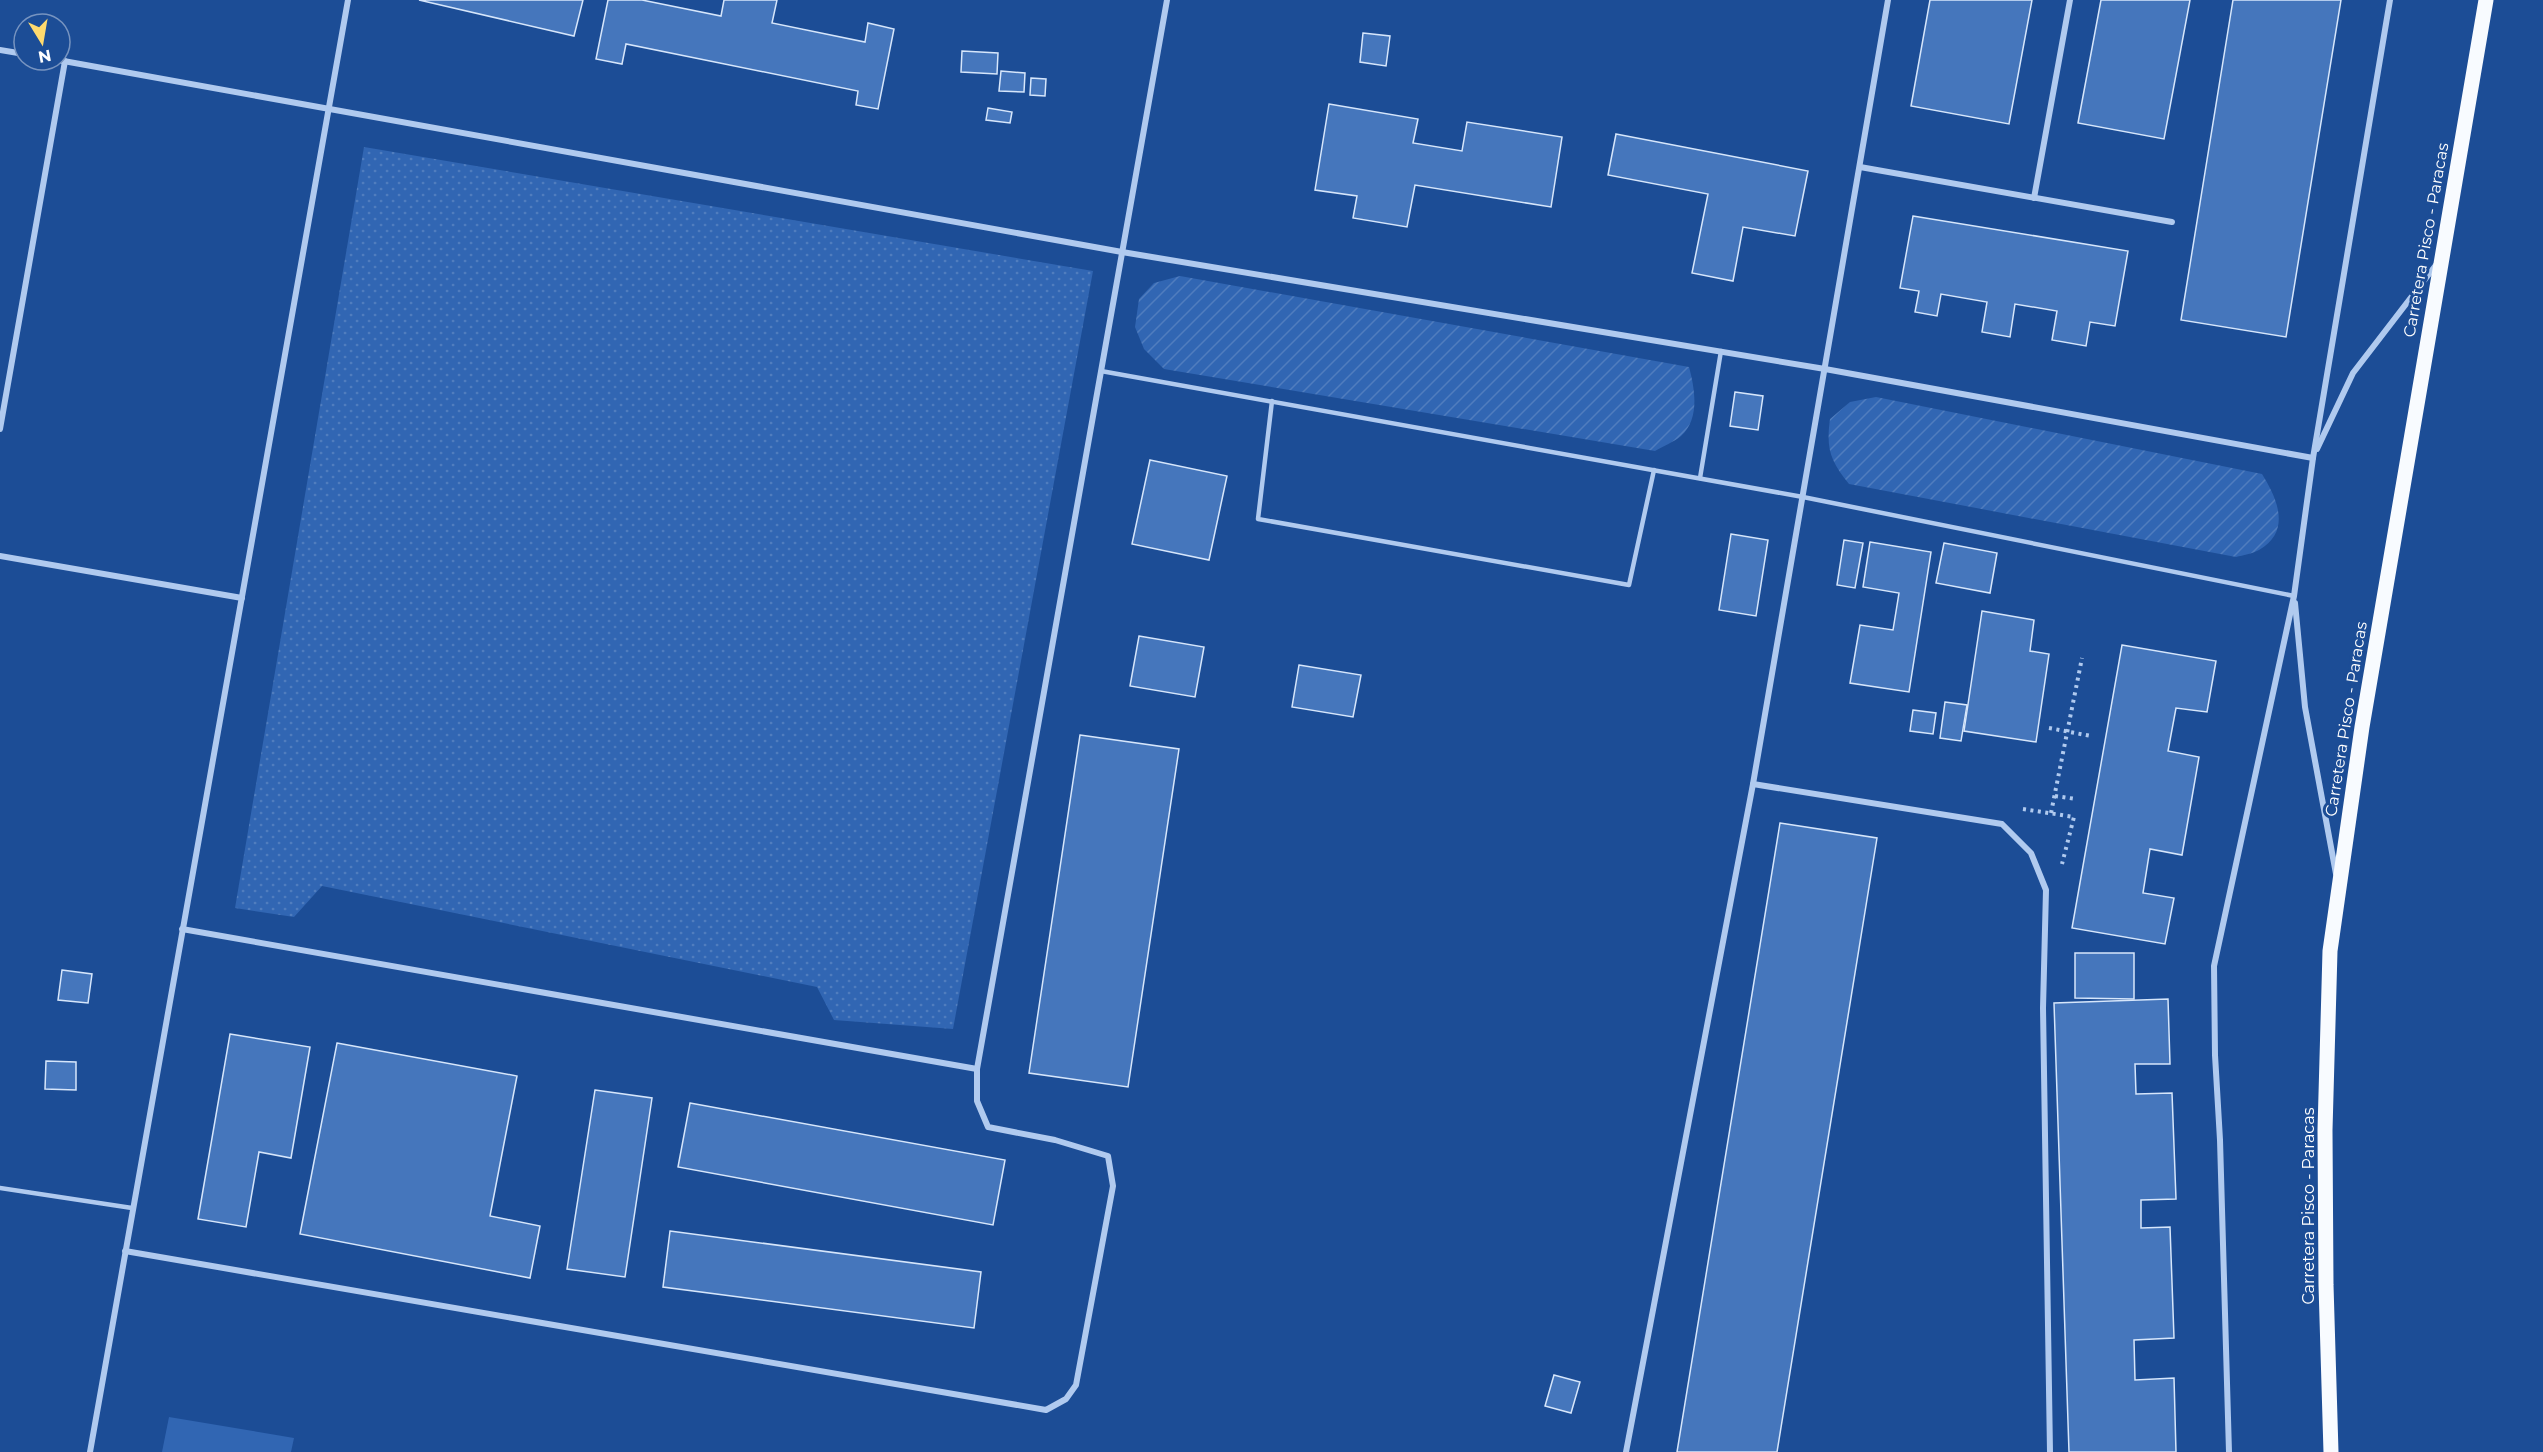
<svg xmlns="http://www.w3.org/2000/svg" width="2543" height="1452" viewBox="0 0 2543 1452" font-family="Montserrat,sans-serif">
<defs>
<pattern id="grass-dots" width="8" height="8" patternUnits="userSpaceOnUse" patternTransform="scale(1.5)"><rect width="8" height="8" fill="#3166b3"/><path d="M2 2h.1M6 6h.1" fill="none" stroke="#507dbe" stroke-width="1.8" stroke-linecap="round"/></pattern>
<pattern id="garden-furrows" width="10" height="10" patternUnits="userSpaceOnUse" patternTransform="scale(1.5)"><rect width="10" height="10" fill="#3166b3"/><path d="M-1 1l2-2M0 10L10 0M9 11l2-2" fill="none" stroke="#507dbe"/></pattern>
</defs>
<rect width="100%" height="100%" fill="#1c4d96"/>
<polygon fill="url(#grass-dots)" points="364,147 1093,271 953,1029 834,1020 817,987 322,886 294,917 235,908"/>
<g fill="url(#garden-furrows)">
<path d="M 1180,276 L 1689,367 C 1695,389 1700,419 1681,436 C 1674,442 1663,446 1655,451 L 1164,369 L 1144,349 L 1135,327 L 1139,299 L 1154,283 Z"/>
<path d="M 1876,397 L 2262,474 C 2277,498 2292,531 2259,550 C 2252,554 2243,555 2236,557 L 1849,484 C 1830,460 1826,449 1830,419 L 1850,402 Z"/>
</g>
<polygon fill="#3166b3" points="169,1417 294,1438 291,1452 162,1452"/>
<g fill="#4576bc" stroke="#d6e6fb" stroke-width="1.5">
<polygon points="419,0 583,0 574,36"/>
<polygon points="608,0 642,0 721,16 724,0 777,0 772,23 865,42 868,23 894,29 878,109 856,105 858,91 626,44 622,64 596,59"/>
<polygon points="1930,0 2032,0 2009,124 1911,106"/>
<polygon points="2101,0 2190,0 2164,139 2078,123"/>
<polygon points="2233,0 2341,0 2286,337 2181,320"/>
<polygon points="1363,33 1390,36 1386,66 1360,62"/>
<polygon points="962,51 998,53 997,74 961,72"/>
<polygon points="1001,71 1025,73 1024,92 999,91"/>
<polygon points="1031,78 1046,79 1045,96 1030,95"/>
<polygon points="1329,104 1418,119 1413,143 1462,151 1467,122 1562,137 1551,207 1415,185 1407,227 1353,218 1357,196 1315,190"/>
<polygon points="988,108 1012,112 1010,123 986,120"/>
<polygon points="1616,134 1808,171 1795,236 1743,227 1733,281 1692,273 1708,194 1608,175"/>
<polygon points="1913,216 2128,251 2115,326 2090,322 2086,346 2052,340 2057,311 2015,304 2010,337 1982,332 1987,302 1941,294 1937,316 1915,312 1919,291 1900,288"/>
<polygon points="1735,392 1763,396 1758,430 1730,426"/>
<polygon points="1150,460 1227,476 1209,560 1132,544"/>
<polygon points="1731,534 1768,540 1756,616 1719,610"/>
<polygon points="1844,540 1863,543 1855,588 1837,585"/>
<polygon points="1870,542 1931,552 1909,692 1850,683 1860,625 1893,630 1899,593 1863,587"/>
<polygon points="1944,543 1997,553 1990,593 1936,583"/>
<polygon points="1982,611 2034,620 2030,651 2049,654 2036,742 1964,731"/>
<polygon points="1139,636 1204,647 1195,697 1130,686"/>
<polygon points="2122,645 2216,661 2207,712 2176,708 2168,751 2199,757 2182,855 2150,849 2143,893 2174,898 2165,944 2072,928"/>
<polygon points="1299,665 1361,675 1353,717 1292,707"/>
<polygon points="1945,702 1967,705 1961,741 1940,738"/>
<polygon points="1913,710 1936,713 1933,734 1910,731"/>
<polygon points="1080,735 1179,749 1128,1087 1029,1073"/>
<polygon points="1780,823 1877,838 1777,1452 1677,1452"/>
<polygon points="2075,953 2134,953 2134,999 2075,998"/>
<polygon points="62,970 92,974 88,1003 58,1000"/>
<polygon points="2168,999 2170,1064 2135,1064 2136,1094 2172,1093 2176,1199 2141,1200 2141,1228 2170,1227 2174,1338 2134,1340 2135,1380 2174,1378 2176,1452 2069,1452 2054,1003"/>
<polygon points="230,1034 310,1047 291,1158 259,1152 246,1227 198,1219"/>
<polygon points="337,1043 517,1076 490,1216 540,1226 530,1278 300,1234"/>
<polygon points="46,1061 76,1062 76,1090 45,1089"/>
<polygon points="595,1090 652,1098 625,1277 567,1269"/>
<polygon points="690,1103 1005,1160 993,1225 678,1167"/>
<polygon points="670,1231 981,1272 974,1328 663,1287"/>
<polygon points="1554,1375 1580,1382 1571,1413 1545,1406"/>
</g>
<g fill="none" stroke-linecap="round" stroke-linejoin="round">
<g stroke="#b0caef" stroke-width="4" stroke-dasharray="3 4.5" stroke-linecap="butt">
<polyline points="2049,728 2091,736"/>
<polyline points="2055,796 2076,799"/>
<polyline points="2023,809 2074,817 2062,864"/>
<polyline points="2051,813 2082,658"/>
</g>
<g stroke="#b0caef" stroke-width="4.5">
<polyline points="1101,371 1803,497 2294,596"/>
<polyline points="1272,401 1258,519 1629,585 1654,470"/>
<polyline points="1700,478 1721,351"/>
<polyline points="0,1188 132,1208"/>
</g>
<g stroke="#b0caef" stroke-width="6">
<polyline points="0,50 24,54"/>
<polyline points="58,60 1122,252 1825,369 2313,458"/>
<polyline points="1860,167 2172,222"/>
<polyline points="2034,198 2070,0"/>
<polyline points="0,429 65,61"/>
<polyline points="2317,449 2353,373 2436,265"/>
<polyline points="0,556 242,598"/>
<polyline points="2295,603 2305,707 2336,874"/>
<polyline points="1753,784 2002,824 2031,853 2046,890 2043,1008 2050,1452"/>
<polyline points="182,929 977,1069"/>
<polyline points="125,1251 1046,1410 1066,1399 1076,1385 1113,1186 1108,1156 1055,1140 988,1127 977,1101 977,1069 1167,0"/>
<polyline points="90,1452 348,0"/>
<polyline points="1626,1452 1753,784 1888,0"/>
<polyline points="2229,1452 2220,1140 2215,1055 2214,966 2294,596 2313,458 2390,0"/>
</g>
<polyline stroke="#f8fbff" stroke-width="15" points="2331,1452 2326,1285 2325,1130 2330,951 2362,727 2486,0"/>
</g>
<g text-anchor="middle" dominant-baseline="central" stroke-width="6" stroke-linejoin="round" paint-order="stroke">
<g font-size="16" fill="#fff" stroke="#1c4d96">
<text transform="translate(2426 240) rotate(-80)">Carretera Pisco - Paracas</text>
<text transform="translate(2346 719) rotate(-81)">Carretera Pisco - Paracas</text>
<text transform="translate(2308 1206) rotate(-90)">Carretera Pisco - Paracas</text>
</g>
</g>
<g transform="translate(42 42) rotate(169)"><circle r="28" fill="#1c4d96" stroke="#7794c0" stroke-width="1.5"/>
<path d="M0-4.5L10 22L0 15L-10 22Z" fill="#ffda6e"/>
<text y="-9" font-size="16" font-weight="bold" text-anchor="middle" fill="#ffffff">N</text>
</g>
</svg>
